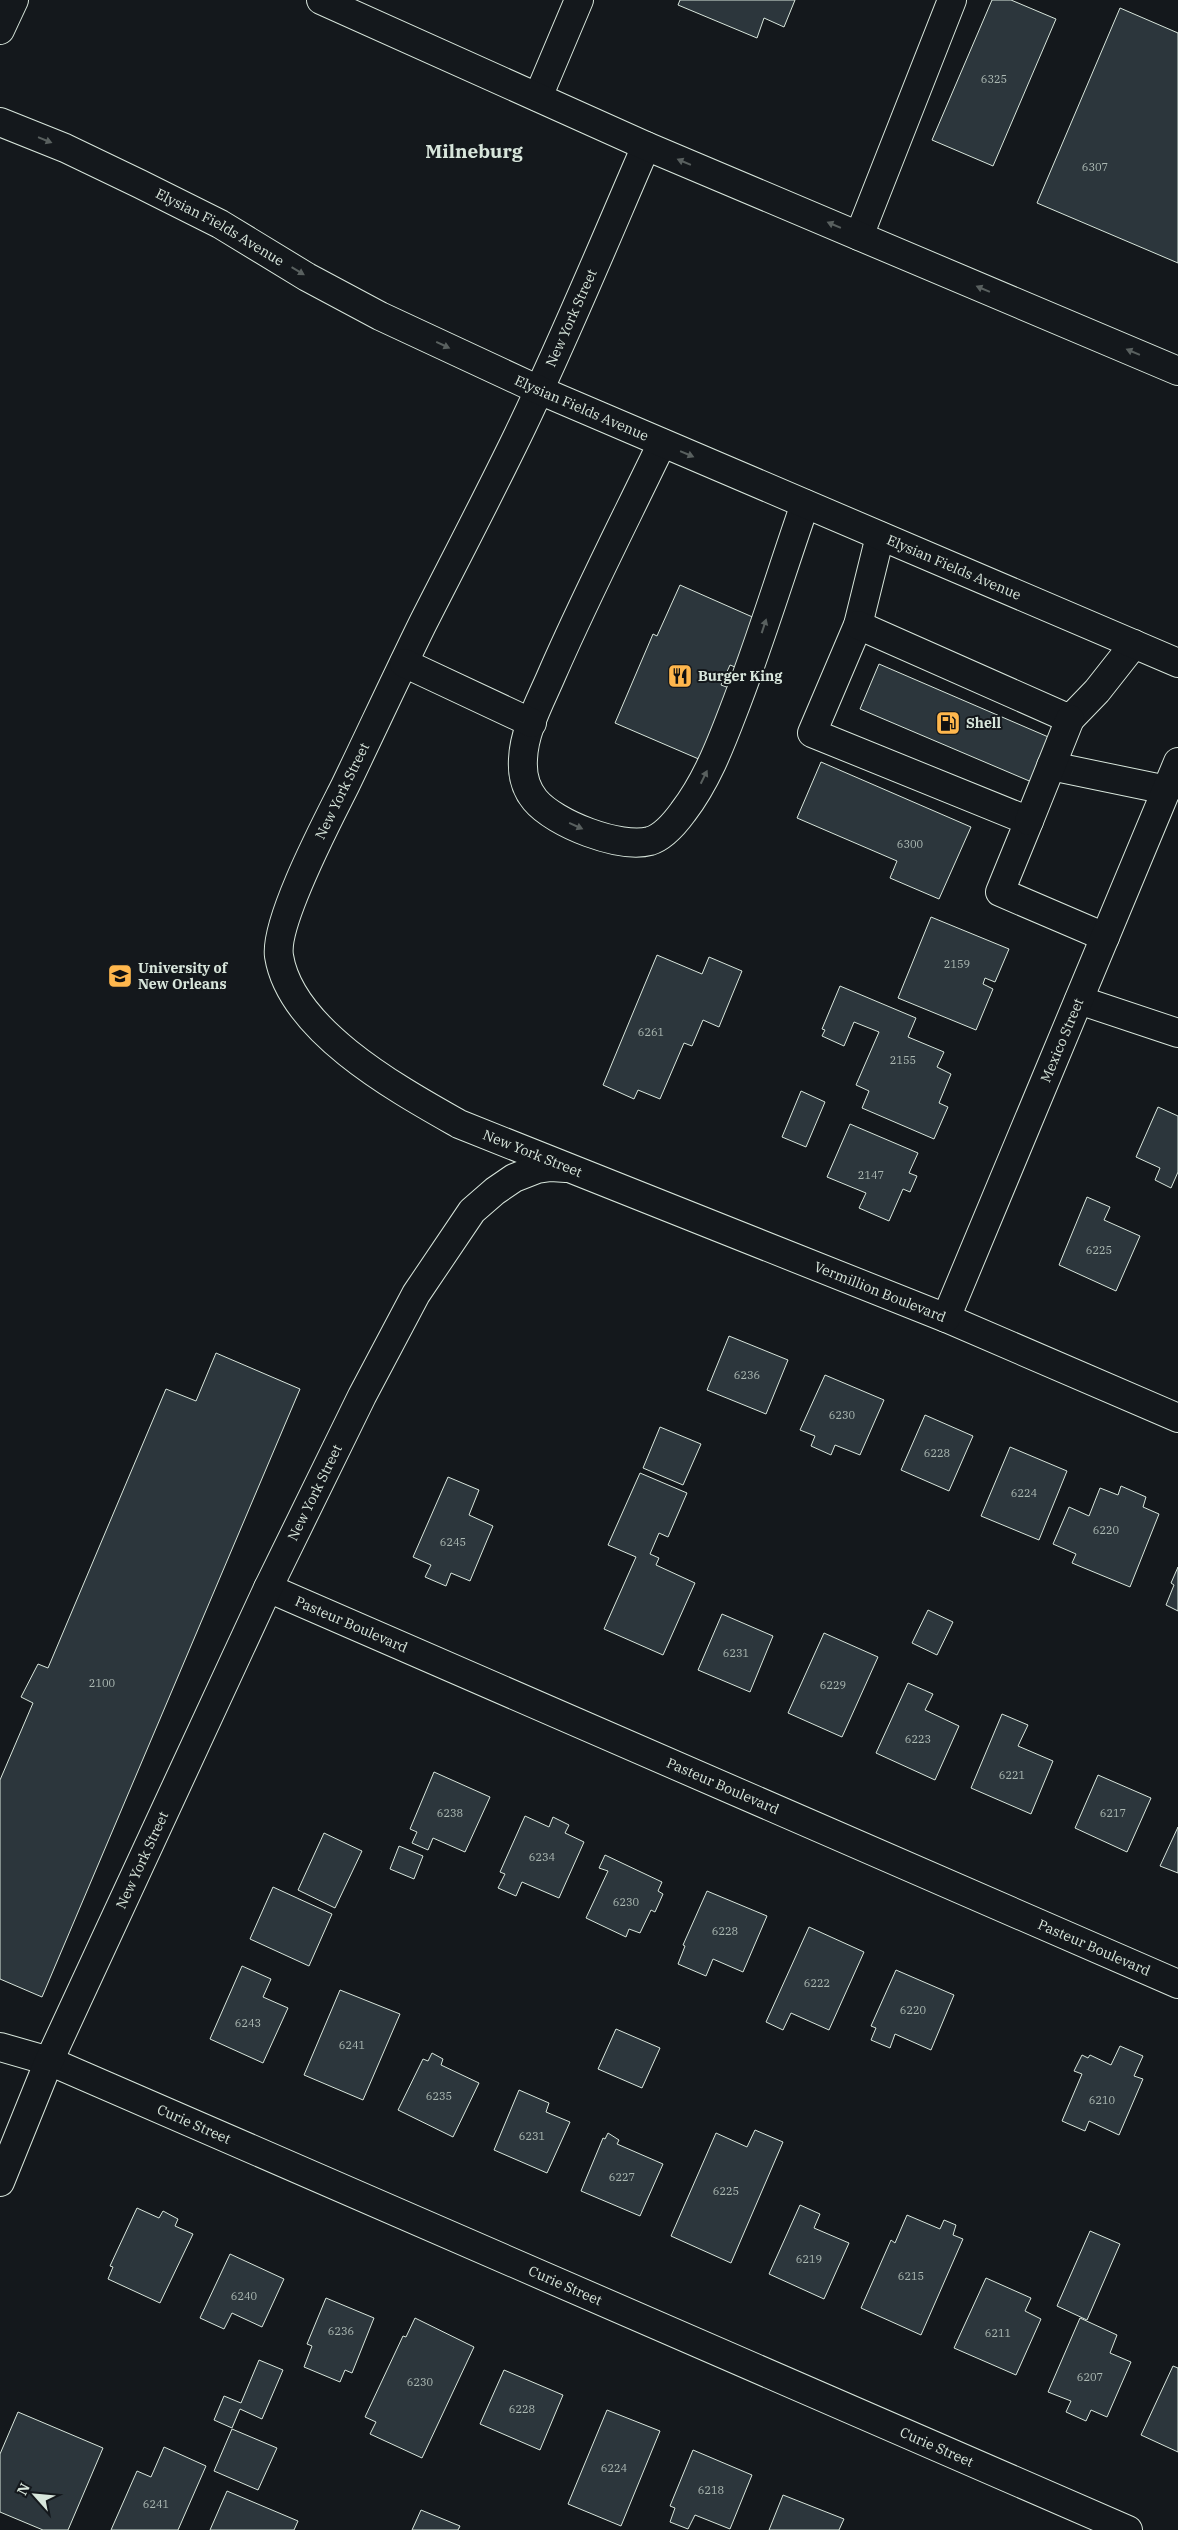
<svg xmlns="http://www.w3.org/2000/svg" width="1178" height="2530" viewBox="0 0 1178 2530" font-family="'IBM Plex Serif',serif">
<rect width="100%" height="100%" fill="#14181c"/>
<g fill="#2c363c" stroke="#d8e6dc">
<polygon points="680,0 795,0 784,27 764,18 757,38 678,5"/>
<polygon points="992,0 1011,0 1056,19 993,166 932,140"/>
<polygon points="1120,8 1178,33 1178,263 1037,203"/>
<polygon points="680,585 757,619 735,667 730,665 721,685 732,689 701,760 615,723 653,634 657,636"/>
<polygon points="879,664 1053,739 1034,783 860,709"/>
<polygon points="821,762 971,827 939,899 890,878 897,861 797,818"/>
<polygon points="931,917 1009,949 995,982 985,978 983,984 993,989 976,1030 898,998"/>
<polygon points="657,955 702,974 709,957 742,971 719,1027 703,1020 692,1046 684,1043 660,1099 638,1090 634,1099 603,1085"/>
<polygon points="840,986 916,1018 908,1037 944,1052 937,1067 951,1074 939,1103 948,1107 934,1139 862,1108 869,1091 856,1085 879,1032 854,1022 844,1046 822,1036 825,1030 822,1029"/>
<polygon points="801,1091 825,1102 806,1147 782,1137"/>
<polygon points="1158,1107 1178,1116 1178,1172 1171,1188 1155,1180 1160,1168 1136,1157"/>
<polygon points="850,1124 918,1153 909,1173 917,1176 910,1192 903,1189 889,1221 859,1208 866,1193 827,1177"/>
<polygon points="1087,1197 1110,1207 1104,1220 1140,1236 1116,1291 1059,1265"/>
<polygon points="729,1336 788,1360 766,1414 707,1390"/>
<polygon points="216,1353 300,1389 42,1997 0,1979 0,1780 33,1703 21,1697 38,1664 48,1668 166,1389 196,1401"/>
<polygon points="825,1375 884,1400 860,1455 835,1445 831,1455 811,1446 815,1436 800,1430"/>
<polygon points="925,1415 973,1436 949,1491 901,1470"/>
<polygon points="660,1427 701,1444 683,1485 643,1468"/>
<polygon points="1010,1447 1067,1471 1039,1540 981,1516"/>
<polygon points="640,1473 687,1493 668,1537 659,1533 650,1554 659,1558 656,1565 695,1583 663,1655 604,1629 636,1557 608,1545"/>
<polygon points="448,1477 479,1490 469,1515 493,1526 470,1581 451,1573 446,1586 425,1577 431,1565 413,1557"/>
<polygon points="1121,1486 1146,1497 1143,1507 1159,1514 1130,1587 1072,1563 1076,1554 1053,1544 1069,1507 1089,1516 1100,1488 1118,1495"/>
<polygon points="1178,1567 1178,1611 1166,1605 1174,1585 1171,1583"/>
<polygon points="928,1610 953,1622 937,1655 912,1643"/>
<polygon points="722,1614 773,1636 750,1692 698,1670"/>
<polygon points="824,1633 878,1657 842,1737 788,1713"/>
<polygon points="908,1683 933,1694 925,1710 959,1726 935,1780 876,1753"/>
<polygon points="1002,1714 1028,1725 1018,1746 1053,1761 1031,1814 971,1788"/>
<polygon points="434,1772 490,1797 465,1852 433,1838 428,1850 412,1843 417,1832 410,1829"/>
<polygon points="1098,1775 1151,1798 1127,1852 1075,1828"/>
<polygon points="525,1816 549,1827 553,1817 569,1825 565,1833 584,1842 559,1898 522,1882 516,1896 498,1888 505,1874 500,1872"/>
<polygon points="1178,1827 1178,1873 1160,1866"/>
<polygon points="324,1833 362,1851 335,1908 298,1890"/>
<polygon points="399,1846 423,1856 414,1879 390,1869"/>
<polygon points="605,1855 662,1882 658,1891 663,1894 655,1912 651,1910 640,1933 629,1929 626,1937 586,1918 608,1871 599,1868"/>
<polygon points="273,1887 332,1914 309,1966 250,1939"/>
<polygon points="707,1891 767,1916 743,1972 713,1959 706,1976 678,1964 685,1946 683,1945"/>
<polygon points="809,1927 864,1952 829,2030 791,2013 783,2030 766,2022"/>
<polygon points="242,1966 271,1979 263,1997 288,2008 263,2063 210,2039"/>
<polygon points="896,1970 954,1995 931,2050 895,2034 890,2048 871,2040 876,2028 871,2026"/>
<polygon points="340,1990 400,2014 363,2100 304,2075"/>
<polygon points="616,2029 660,2048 642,2088 598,2069"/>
<polygon points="1120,2046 1143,2056 1134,2076 1143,2079 1119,2135 1089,2121 1085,2131 1062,2121 1082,2074 1074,2071 1082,2055 1088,2058 1090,2055 1111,2065"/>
<polygon points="432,2053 443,2059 441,2065 479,2083 453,2137 398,2110 423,2059 428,2061"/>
<polygon points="519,2090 549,2103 546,2112 570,2122 547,2173 494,2150"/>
<polygon points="755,2130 783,2142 731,2263 671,2236 716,2133 747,2147"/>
<polygon points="608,2133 619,2140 617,2144 663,2164 640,2216 581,2191 603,2138 605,2139"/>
<polygon points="800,2205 820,2214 814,2228 849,2243 824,2299 769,2274"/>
<polygon points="137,2208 159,2218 163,2211 178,2219 175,2226 193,2234 160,2303 108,2279 113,2267 110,2266"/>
<polygon points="907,2215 940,2229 944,2220 956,2225 953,2235 963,2239 921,2335 861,2308 891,2240 895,2243"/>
<polygon points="1090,2231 1120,2244 1087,2320 1057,2306"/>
<polygon points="230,2254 284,2279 262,2327 232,2313 224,2329 200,2318"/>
<polygon points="986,2278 1031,2298 1025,2311 1041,2319 1016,2375 954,2348"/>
<polygon points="326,2298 374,2318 352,2373 345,2370 340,2382 304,2367 312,2346 307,2344"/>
<polygon points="415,2318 474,2347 422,2458 370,2434 376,2422 365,2417 403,2336 406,2337"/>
<polygon points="1080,2318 1117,2335 1110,2353 1131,2362 1107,2417 1091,2410 1086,2421 1066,2412 1071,2401 1048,2392"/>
<polygon points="259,2360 283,2370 262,2419 240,2409 232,2428 214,2420 224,2396 241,2403"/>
<polygon points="1173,2366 1178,2368 1178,2452 1141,2435"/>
<polygon points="504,2370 563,2395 540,2450 480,2424"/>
<polygon points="607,2410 660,2431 621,2526 568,2504"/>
<polygon points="18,2412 103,2448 68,2530 43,2530 0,2512 0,2454"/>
<polygon points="232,2429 277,2448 258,2490 214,2471"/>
<polygon points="164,2447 206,2466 178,2530 111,2530 137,2471 151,2477"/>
<polygon points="693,2450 752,2475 730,2529 695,2515 688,2529 670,2522 675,2508 670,2506"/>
<polygon points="227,2491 298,2521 294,2530 210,2530"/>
<polygon points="783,2495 844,2519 839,2530 769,2530"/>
<polygon points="421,2510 460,2526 458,2530 412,2530"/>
</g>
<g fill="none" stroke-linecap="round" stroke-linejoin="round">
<defs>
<g id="minor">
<polyline points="538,97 579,0"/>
<path id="s1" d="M 646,146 C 604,243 564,340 518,435 C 487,499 454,562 422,625 C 396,678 371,732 345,786 C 328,820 274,922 279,956 C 291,1031 399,1090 459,1124 L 946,1318 L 1178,1418"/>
<polyline points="859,236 952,0"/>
<path d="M 662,443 C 625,520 586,596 552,674 C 541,700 524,730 523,759 C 522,774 525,788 535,800 C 555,824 620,849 650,841 C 663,837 675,823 683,812 C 706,782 720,746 733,712 C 760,643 781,573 805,504"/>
<polyline points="880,536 858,625 812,733 1029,821 1000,892 1105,937"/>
<polyline points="858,625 1070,719 1097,691 1134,644"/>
<polyline points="404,663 532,723"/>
<polyline points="1051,766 1167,790"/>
<polyline points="1029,821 1070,719"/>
<polyline points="1079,1000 1178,1033"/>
<path id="s2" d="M 946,1318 L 1178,762"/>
<path id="s3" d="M 268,1588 L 1178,1984"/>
<path id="s4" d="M 0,2047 L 49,2061 L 1128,2530"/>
<path id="s5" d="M 0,2182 L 49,2061 L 268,1588 L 362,1396 L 416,1294 L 472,1211 L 495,1191 L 514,1178 L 537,1169 L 551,1167 L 566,1168"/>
</g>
<g id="major">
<polyline points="321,0 646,146 1178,371"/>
<polyline points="0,30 14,0"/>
<path id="s6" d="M 0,122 L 65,148 L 140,184 L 220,224 L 307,277 L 380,316 L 539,390 L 1178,663"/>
</g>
</defs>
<use href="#minor" stroke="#d8e6dc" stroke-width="30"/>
<use href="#major" stroke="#d8e6dc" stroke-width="30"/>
<use href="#minor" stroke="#14181c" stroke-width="28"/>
<use href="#major" stroke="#14181c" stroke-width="28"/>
</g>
<defs><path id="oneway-solid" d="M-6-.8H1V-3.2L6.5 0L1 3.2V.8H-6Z" transform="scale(1.25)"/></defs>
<g fill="#59605f">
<use href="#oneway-solid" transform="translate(45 140) rotate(22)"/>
<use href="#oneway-solid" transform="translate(684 162) rotate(-157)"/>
<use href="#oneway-solid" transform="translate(834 225) rotate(-157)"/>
<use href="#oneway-solid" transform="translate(298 271) rotate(31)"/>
<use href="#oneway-solid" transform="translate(983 289) rotate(-157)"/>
<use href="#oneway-solid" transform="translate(443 345) rotate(25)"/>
<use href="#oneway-solid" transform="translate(1133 352) rotate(-157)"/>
<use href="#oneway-solid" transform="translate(687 454) rotate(23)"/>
<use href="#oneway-solid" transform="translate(764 626) rotate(-72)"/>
<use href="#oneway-solid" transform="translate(704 777) rotate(-64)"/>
<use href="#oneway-solid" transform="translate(576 826) rotate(24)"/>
</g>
<defs>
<symbol id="restaurant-square" viewBox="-11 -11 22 22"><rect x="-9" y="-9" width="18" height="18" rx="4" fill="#ffb74d" stroke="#14181c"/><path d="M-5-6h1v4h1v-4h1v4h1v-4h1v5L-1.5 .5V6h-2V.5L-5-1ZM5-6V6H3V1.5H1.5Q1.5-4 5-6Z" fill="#111"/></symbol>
<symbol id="fuel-square" viewBox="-11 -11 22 22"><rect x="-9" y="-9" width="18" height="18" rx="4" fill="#ffb74d" stroke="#14181c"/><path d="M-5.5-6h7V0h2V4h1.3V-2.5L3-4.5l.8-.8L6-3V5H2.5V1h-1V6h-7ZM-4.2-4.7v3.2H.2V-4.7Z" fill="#111"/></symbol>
<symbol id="university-square" viewBox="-11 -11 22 22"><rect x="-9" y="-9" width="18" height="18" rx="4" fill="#ffb74d" stroke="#14181c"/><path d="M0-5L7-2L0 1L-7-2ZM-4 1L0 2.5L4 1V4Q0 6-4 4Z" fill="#111"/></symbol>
</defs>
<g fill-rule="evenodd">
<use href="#restaurant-square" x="666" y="662" width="28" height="28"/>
<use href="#fuel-square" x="934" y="709" width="28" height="28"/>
<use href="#university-square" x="106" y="962" width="28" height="28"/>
</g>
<g text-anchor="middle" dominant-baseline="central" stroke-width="4" stroke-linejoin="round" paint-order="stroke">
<g font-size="11" fill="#adbab4">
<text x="994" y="79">6325</text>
<text x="1095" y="167">6307</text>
<text x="910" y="844">6300</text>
<text x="957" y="964">2159</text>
<text x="651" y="1032">6261</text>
<text x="903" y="1060">2155</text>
<text x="871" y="1175">2147</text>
<text x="1099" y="1250">6225</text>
<text x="747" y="1375">6236</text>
<text x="842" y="1415">6230</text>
<text x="937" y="1453">6228</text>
<text x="1024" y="1493">6224</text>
<text x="1106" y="1530">6220</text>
<text x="453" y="1542">6245</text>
<text x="736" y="1653">6231</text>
<text x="102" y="1683">2100</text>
<text x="833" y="1685">6229</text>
<text x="918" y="1739">6223</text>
<text x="1012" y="1775">6221</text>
<text x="450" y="1813">6238</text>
<text x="1113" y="1813">6217</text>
<text x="542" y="1857">6234</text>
<text x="626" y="1902">6230</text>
<text x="725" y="1931">6228</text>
<text x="817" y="1983">6222</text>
<text x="913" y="2010">6220</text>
<text x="248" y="2023">6243</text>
<text x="352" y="2045">6241</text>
<text x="439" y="2096">6235</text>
<text x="1102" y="2100">6210</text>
<text x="532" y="2136">6231</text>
<text x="622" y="2177">6227</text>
<text x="726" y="2191">6225</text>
<text x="809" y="2259">6219</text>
<text x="911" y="2276">6215</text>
<text x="244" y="2296">6240</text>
<text x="341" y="2331">6236</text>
<text x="998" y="2333">6211</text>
<text x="1090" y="2377">6207</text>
<text x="420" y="2382">6230</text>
<text x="522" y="2409">6228</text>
<text x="614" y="2468">6224</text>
<text x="711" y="2490">6218</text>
<text x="156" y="2504">6241</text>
</g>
<g font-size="14" fill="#d8e6dc" stroke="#14181c">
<text stroke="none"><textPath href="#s6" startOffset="244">Elysian Fields Avenue</textPath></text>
<text transform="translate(571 318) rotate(-66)">New York Street</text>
<text stroke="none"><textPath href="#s6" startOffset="649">Elysian Fields Avenue</textPath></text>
<text stroke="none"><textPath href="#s6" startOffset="1054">Elysian Fields Avenue</textPath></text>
<text transform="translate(342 791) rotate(-64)">New York Street</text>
<text stroke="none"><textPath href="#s2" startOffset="301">Mexico Street</textPath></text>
<text stroke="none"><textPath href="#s1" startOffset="1224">New York Street</textPath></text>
<text stroke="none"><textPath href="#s1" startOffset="1598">Vermillion Boulevard</textPath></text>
<text stroke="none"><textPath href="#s5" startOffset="758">New York Street</textPath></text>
<text stroke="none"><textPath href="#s3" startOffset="91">Pasteur Boulevard</textPath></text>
<text stroke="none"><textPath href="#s3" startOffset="496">Pasteur Boulevard</textPath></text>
<text stroke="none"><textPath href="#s5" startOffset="352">New York Street</textPath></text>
<text stroke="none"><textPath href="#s3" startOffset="901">Pasteur Boulevard</textPath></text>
<text stroke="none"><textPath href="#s4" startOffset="209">Curie Street</textPath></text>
<text stroke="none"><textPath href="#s4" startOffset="614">Curie Street</textPath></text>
<text stroke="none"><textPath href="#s4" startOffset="1019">Curie Street</textPath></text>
</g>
<g font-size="14" font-weight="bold" fill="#d8e6dc" stroke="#14181c" text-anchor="start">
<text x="698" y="676">Burger King</text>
<text x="966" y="723">Shell</text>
<text x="138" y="968">University of<tspan x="138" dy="16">New Orleans</tspan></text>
</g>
<g font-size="19" font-weight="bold" fill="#d8e6dc" stroke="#14181c">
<text x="474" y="151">Milneburg</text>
</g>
</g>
<g transform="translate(35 2495) rotate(297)" stroke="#14181c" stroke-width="4" paint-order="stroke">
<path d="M0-4L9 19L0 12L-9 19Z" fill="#d8e6dc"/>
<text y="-8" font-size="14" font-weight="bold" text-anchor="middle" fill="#d8e6dc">N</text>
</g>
</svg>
